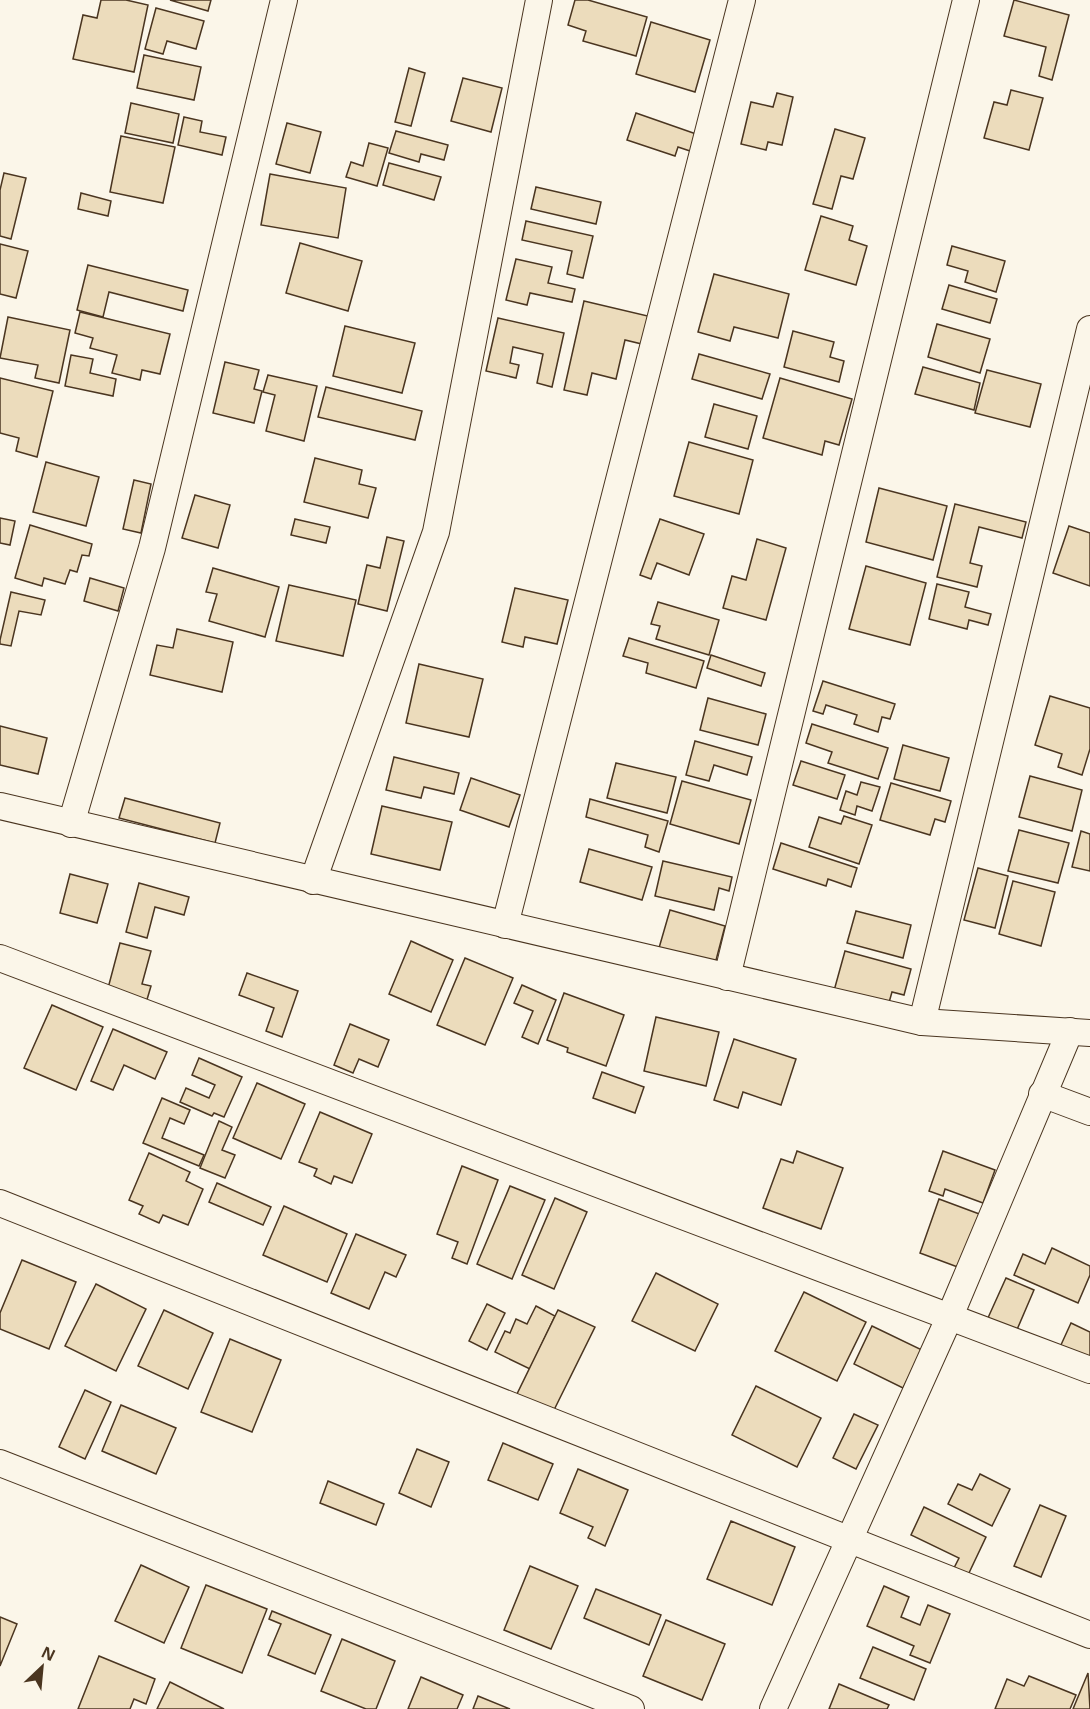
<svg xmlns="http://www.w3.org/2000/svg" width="1090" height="1709" viewBox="0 0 1090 1709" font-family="'Noto Sans',sans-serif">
<rect width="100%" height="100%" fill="#fbf6e9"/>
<g fill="#ecdcbc" stroke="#4a3520" stroke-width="1.5">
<polygon points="101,0 126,0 148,5 134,72 73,59 83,15 97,18"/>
<polygon points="170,0 211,0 208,11"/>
<polygon points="575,0 588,0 647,17 636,56 583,41 586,31 568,25"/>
<polygon points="1014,0 1069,15 1052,80 1039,76 1046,47 1004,36"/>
<polygon points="156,8 204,21 196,49 167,41 163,54 145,49"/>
<polygon points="651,22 710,40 695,92 636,74"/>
<polygon points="144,55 201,67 194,100 137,88"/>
<polygon points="409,68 425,73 411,126 395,122"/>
<polygon points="463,78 502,88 491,132 451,121"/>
<polygon points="1011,90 1043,98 1029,150 984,138 994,102 1007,105"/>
<polygon points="777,93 793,97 782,145 768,142 766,150 741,144 751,102 773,107"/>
<polygon points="131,103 179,114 173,143 125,133"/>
<polygon points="636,113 699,135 693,152 678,147 675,156 627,140"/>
<polygon points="184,117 202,121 200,132 226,137 222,155 178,145"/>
<polygon points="287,123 321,132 310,173 276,164"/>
<polygon points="835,129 865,138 853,179 841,176 832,209 813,204"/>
<polygon points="396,131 448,145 444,160 421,154 419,162 389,153"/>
<polygon points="121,136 175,147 163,203 110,192"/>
<polygon points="369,143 388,148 377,186 346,177 351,162 363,166"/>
<polygon points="389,163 441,177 434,200 383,185"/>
<polygon points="4,173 26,178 11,239 0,236 0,190"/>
<polygon points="270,174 346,188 338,238 261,225"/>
<polygon points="536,187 601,202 596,224 531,209"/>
<polygon points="81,193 111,201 108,216 78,209"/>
<polygon points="821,216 853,226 849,240 867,246 856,285 805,270"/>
<polygon points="526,221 593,236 583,278 567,274 572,251 522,240"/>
<polygon points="300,243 362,261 348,311 286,293"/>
<polygon points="0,244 28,251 16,298 0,294"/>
<polygon points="952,246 1005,261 996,292 965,282 968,271 947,265"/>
<polygon points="516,259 552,267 548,283 575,289 572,302 530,293 527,305 506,300"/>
<polygon points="88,265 188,290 183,311 109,292 103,317 77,310"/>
<polygon points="714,274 789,294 778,338 734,327 730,341 698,332"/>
<polygon points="949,285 997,299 990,323 942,309"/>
<polygon points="584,301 652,317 646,345 625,340 616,379 592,373 587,395 564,390"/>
<polygon points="80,312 170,334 160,374 142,370 140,380 112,373 117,355 90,348 93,338 75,333"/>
<polygon points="8,317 70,330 59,383 35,378 38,365 0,358"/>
<polygon points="498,318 564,333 552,387 537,383 543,354 513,347 510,363 519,365 516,378 486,371"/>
<polygon points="937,324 990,339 980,373 928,357"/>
<polygon points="345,326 415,343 402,393 333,376"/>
<polygon points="793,331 834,342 830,357 844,361 839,382 784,367"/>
<polygon points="699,354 770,374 762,399 692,379"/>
<polygon points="71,355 93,359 90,373 116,379 113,396 65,386"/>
<polygon points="225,362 259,370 254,389 262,391 254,423 213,413"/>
<polygon points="923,367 980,383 974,410 915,394"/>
<polygon points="987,370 1041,384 1030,427 975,413"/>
<polygon points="268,375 317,386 304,441 266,431 275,395 263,392"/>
<polygon points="0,378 53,391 37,457 16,451 19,438 0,433"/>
<polygon points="780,378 852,399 839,445 825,441 822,455 763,438"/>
<polygon points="326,387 422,411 415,440 318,417"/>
<polygon points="714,404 757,416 748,449 705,437"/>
<polygon points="689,442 753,460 739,514 674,496"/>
<polygon points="315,458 362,470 359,484 376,488 368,518 304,502"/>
<polygon points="46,462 99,477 86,526 33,512"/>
<polygon points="134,480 151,484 141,533 123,529"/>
<polygon points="879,488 947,506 933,560 866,542"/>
<polygon points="195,495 230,505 218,548 182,538"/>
<polygon points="955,504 1026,522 1022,538 979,527 970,563 982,566 977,587 937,577"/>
<polygon points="0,518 15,521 10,545 0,543"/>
<polygon points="295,519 330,527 326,543 291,535"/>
<polygon points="660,519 704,534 689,575 657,563 651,579 640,575"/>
<polygon points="30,525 92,544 89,556 82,555 77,572 70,570 65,584 44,578 42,586 15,578"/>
<polygon points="1069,526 1090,533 1090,586 1053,573"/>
<polygon points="387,537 404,541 387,611 358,604 367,565 380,568"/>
<polygon points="757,539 786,548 766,620 723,608 732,576 746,580"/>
<polygon points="866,566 926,583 910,645 849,629"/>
<polygon points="213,568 279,587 265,637 209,621 217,594 206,592"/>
<polygon points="90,578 124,588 118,611 84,601"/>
<polygon points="937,584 969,592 965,607 991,614 988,625 969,620 967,629 929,619"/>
<polygon points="289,585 356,600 343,656 276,641"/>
<polygon points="515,588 568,600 557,644 525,637 523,647 502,642"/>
<polygon points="11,592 45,600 41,615 19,611 11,646 0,644 0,640"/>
<polygon points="658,602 719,620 709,655 656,639 660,626 651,624"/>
<polygon points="177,629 233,642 222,692 150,675 157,645 173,648"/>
<polygon points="629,638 704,661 696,688 646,673 648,663 623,656"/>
<polygon points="711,655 765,673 761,686 707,668"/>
<polygon points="419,664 483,679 469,737 406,723"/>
<polygon points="823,681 895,704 890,719 882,717 878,732 854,724 857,715 826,705 823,714 813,711"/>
<polygon points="1050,696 1090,708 1090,749 1082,775 1058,767 1062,754 1035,745"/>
<polygon points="708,698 766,714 758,745 700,730"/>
<polygon points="812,724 888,748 878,779 828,763 832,752 806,743"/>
<polygon points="0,726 47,738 38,774 0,765"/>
<polygon points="695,741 752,757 747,775 714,765 709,781 686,775"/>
<polygon points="903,745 949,758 940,791 894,779"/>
<polygon points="394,757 459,773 454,794 424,787 421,798 386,790"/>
<polygon points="801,761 845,775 837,799 793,785"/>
<polygon points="616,763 676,777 667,813 607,798"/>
<polygon points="1030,776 1082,790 1072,831 1019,817"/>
<polygon points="471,778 520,795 509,827 460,810"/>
<polygon points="682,781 751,800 739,844 670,824"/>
<polygon points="861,782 880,787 872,811 857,806 855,815 840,810 846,791 857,795"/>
<polygon points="891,783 951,801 945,822 935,819 930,835 880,820"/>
<polygon points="125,798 220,823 215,843 119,818"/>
<polygon points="590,799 668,821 659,852 645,847 648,835 586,817"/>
<polygon points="382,806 452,822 440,870 371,854"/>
<polygon points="844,816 872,825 859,864 809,847 819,817 841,824"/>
<polygon points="1019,830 1069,843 1058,883 1008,871"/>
<polygon points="1081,831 1090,834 1090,871 1072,867"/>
<polygon points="781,843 857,868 851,887 828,879 826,886 773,869"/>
<polygon points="589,849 652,867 642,900 580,882"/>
<polygon points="663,861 732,877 729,891 719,888 714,910 655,896"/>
<polygon points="978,868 1008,876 995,928 964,920"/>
<polygon points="70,874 108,884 97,923 60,913"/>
<polygon points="1013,881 1055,892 1041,946 999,934"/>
<polygon points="139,883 189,897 184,915 155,907 147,938 126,932"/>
<polygon points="670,910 725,926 715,964 659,948"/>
<polygon points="856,911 911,925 903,958 847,943"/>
<polygon points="411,941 453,960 431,1012 389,994"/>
<polygon points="120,943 151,951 142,984 151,986 146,1003 107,992"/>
<polygon points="845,951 911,969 904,995 892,992 886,1013 832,998"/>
<polygon points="465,958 513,978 485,1045 437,1025"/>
<polygon points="247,973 298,991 282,1037 266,1031 274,1008 239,995"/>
<polygon points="522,985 556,1000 538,1044 522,1037 533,1011 514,1003"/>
<polygon points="564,993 624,1015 606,1066 567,1052 568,1048 547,1040"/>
<polygon points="52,1005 103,1027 76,1090 24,1068"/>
<polygon points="656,1017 719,1032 706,1086 644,1071"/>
<polygon points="350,1024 389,1040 378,1067 359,1059 353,1073 334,1065"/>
<polygon points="113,1029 167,1052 155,1079 124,1065 113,1090 91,1081"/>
<polygon points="734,1039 796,1059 781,1105 743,1092 738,1108 714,1100"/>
<polygon points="199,1058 242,1077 224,1117 214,1113 212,1116 180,1102 186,1088 209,1098 215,1085 192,1075"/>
<polygon points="602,1072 644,1087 635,1113 593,1098"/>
<polygon points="257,1083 305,1104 281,1159 233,1138"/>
<polygon points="162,1098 190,1110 184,1124 170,1118 162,1138 204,1155 199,1166 143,1143"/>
<polygon points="320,1112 372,1134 352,1183 334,1176 331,1184 314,1176 317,1169 299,1162"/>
<polygon points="219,1121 232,1127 222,1150 235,1155 225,1178 200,1168"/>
<polygon points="797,1151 843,1168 821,1229 763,1208 781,1159 793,1163"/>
<polygon points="943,1151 995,1170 983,1203 945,1189 943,1196 929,1191"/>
<polygon points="149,1153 190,1172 186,1181 203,1189 188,1225 163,1215 159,1223 139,1214 143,1206 129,1200"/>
<polygon points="462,1166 498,1180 467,1264 452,1258 458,1242 437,1234"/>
<polygon points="217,1183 271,1207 263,1225 209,1202"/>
<polygon points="510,1186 545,1200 512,1279 477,1264"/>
<polygon points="555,1198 587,1212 554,1289 522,1275"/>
<polygon points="939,1199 982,1215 963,1269 920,1253"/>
<polygon points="284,1206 347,1234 327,1282 263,1255"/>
<polygon points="356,1234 406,1255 396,1277 385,1272 369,1309 331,1293"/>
<polygon points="1052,1248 1090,1266 1090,1275 1078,1303 1014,1275 1023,1254 1045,1264"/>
<polygon points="22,1260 76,1282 49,1349 0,1329 0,1313"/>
<polygon points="656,1273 718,1304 695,1351 632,1321"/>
<polygon points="1006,1278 1034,1290 1016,1332 987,1320"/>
<polygon points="96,1284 146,1309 116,1371 65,1346"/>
<polygon points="804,1292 866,1322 837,1381 775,1351"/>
<polygon points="487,1304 505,1313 487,1350 469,1341"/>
<polygon points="536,1306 555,1316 530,1369 495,1352 505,1331 510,1333 516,1319 527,1324"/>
<polygon points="164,1310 213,1333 188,1389 138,1366"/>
<polygon points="558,1310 595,1327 552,1414 516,1396"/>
<polygon points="1071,1323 1090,1332 1090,1360 1060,1347"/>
<polygon points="872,1326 922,1350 903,1388 854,1364"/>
<polygon points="230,1339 281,1360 252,1432 201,1412"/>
<polygon points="756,1386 821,1418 797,1467 732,1435"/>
<polygon points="85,1390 111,1402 85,1459 59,1447"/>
<polygon points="121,1405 176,1428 156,1474 102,1451"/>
<polygon points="854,1414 878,1425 856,1469 833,1458"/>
<polygon points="503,1443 553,1464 538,1500 488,1480"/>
<polygon points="417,1449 449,1462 431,1507 399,1493"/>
<polygon points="578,1469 628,1490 605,1546 588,1538 593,1527 560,1513"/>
<polygon points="980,1474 1010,1489 992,1526 948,1504 958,1484 972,1490"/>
<polygon points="328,1481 384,1504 376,1525 320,1503"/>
<polygon points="1040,1505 1066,1516 1041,1577 1014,1566"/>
<polygon points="924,1507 986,1537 968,1575 954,1568 959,1558 911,1535"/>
<polygon points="731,1521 795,1547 772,1605 707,1579"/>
<polygon points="141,1565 189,1587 164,1643 115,1621"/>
<polygon points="530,1566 578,1586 551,1649 504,1630"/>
<polygon points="206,1585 267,1609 242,1673 181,1648"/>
<polygon points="884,1586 909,1597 901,1617 920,1625 928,1605 950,1614 930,1663 910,1655 914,1646 867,1626"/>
<polygon points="596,1589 661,1615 649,1645 584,1618"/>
<polygon points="272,1611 331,1635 315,1674 268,1655 281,1624 269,1619"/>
<polygon points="0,1617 17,1624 0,1666"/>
<polygon points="666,1620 725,1644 702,1700 643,1676"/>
<polygon points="342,1639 395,1661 376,1709 366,1709 321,1691"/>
<polygon points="873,1647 926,1669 914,1700 860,1678"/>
<polygon points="99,1656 155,1679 146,1704 134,1699 130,1709 78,1709"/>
<polygon points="1088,1673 1090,1709 1073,1709"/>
<polygon points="1029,1676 1076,1695 1070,1709 995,1709 1007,1679 1024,1686"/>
<polygon points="421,1677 463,1695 457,1709 408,1709"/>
<polygon points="170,1682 224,1709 157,1709"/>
<polygon points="839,1684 889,1705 887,1709 829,1709"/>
<polygon points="478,1696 510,1709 473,1709"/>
</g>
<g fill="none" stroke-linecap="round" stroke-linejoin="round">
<defs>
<g id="minor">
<polyline points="0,806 922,1022 1090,1033"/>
<polyline points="71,824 152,548 284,0"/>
<polyline points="313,881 436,532 539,0"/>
<polyline points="505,925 742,0"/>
<polyline points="0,958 1090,1370"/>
<polyline points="727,977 966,0"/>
<polyline points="922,1022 1090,329"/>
<polyline points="1042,1094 1090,1112"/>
<polyline points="0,1203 1090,1635"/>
<polyline points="0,1463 631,1709"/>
<polyline points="773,1709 950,1316 1070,1031"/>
</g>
</defs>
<use href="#minor" stroke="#4a3520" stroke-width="28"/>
<use href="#minor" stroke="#fbf6e9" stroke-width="26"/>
</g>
<g transform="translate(42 1667) rotate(26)" stroke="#fbf6e9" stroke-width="4.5" paint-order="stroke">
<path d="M0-4.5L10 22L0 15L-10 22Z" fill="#4a3520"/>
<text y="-9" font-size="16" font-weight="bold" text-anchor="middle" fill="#4a3520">N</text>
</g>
</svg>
